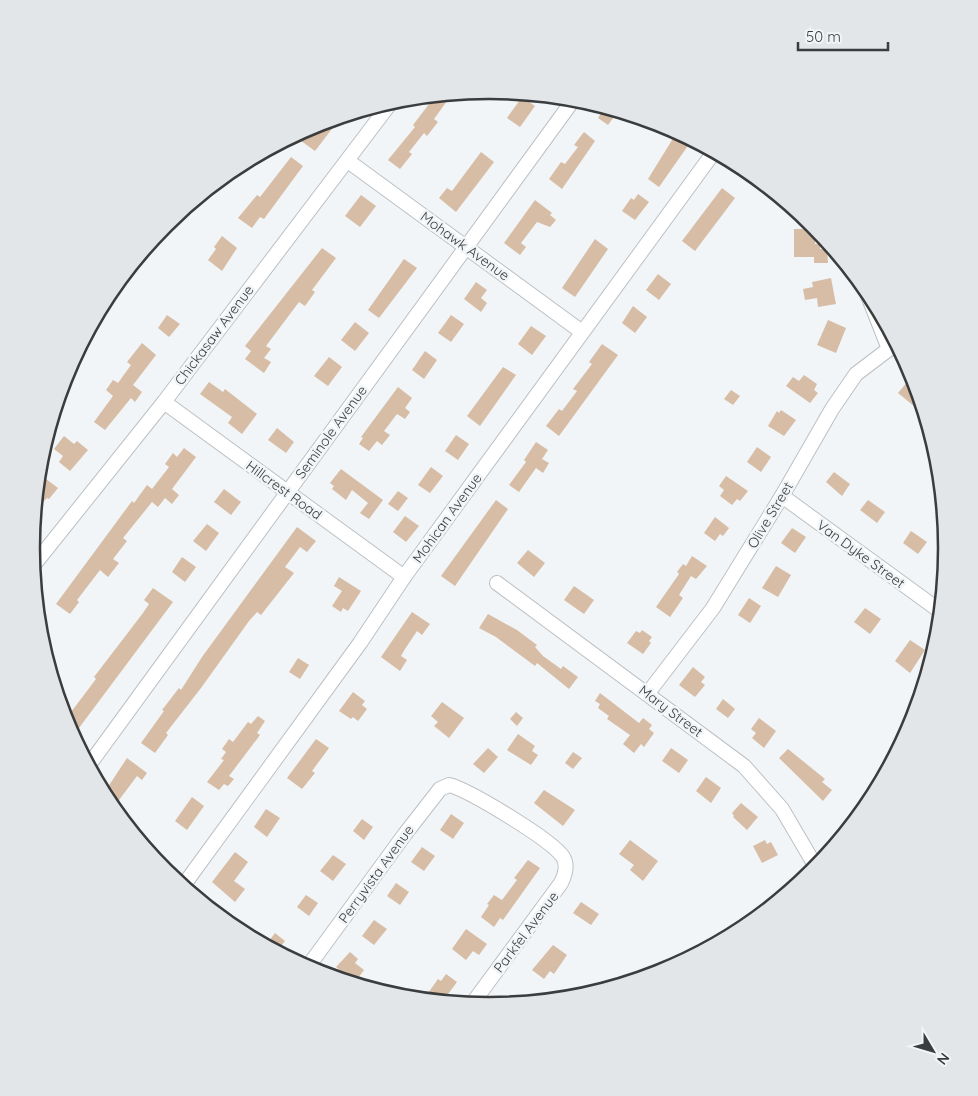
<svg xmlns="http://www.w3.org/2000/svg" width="978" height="1096" viewBox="0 0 978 1096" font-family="Quicksand,sans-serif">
<rect width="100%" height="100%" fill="#f1f5f7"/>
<g fill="#d7bda5">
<polygon points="452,94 434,119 438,122 427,136 424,133 409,152 412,154 400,169 388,160 415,127 413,125 436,95"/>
<polygon points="522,97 535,106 520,127 507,118"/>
<polygon points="605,107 618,111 608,125 598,118"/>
<polygon points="341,117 315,151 297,138 302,131 314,125"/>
<polygon points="584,132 595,141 562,189 549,179 561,162 565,164 578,147 574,145"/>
<polygon points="677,132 692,140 659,187 648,179"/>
<polygon points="481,152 494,162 456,212 439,198 447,188 452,191"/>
<polygon points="291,157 303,166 264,219 260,217 252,228 238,218 257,195 260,197"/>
<polygon points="722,188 735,198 695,251 682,241"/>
<polygon points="638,194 649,202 635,220 622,211 631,198 634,200"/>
<polygon points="361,195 376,206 360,227 345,216"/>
<polygon points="535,200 552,213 550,215 556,220 550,227 537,222 521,243 526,247 520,255 504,243"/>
<polygon points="794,229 815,229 815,244 820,244 820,249 827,249 828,263 814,263 814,257 794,257"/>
<polygon points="222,236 237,248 222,271 208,260 216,249 214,247"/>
<polygon points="595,239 608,249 575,297 562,288"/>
<polygon points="322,248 336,258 312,290 315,292 305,306 299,302 266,346 271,349 264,358 271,362 264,373 245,359 251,351 245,346"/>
<polygon points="404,259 417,268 379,318 368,310"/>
<polygon points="658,274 671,284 659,300 646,290"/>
<polygon points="831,278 836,304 818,307 817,298 805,300 803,289 813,287 812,282"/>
<polygon points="476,282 487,290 481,298 487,303 481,312 464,299"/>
<polygon points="633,306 647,317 635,333 622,323"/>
<polygon points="167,315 180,324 169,337 158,328"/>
<polygon points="451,315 464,324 451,342 438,333"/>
<polygon points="828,320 846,328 836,353 817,345"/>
<polygon points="355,322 369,333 355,351 341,340"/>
<polygon points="531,326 546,336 532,355 518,344"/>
<polygon points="142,343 156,355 133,385 142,392 135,402 131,398 105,430 94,422 113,396 106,390 113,380 118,383 131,365 127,362"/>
<polygon points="602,344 618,355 559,436 546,426 559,409 562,411 577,391 573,389 592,364 589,362"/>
<polygon points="425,351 437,360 424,379 412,370"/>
<polygon points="329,357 342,367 328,386 314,376"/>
<polygon points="503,367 516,375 480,426 467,416"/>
<polygon points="804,375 817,384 814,390 818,393 810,403 786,386 793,377 799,381"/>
<polygon points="913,375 925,415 898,393"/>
<polygon points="209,382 223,392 225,389 257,414 242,434 228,423 232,417 200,394"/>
<polygon points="398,387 412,398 405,408 410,412 405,419 397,414 384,431 390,435 382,445 377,441 369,451 359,444 363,438 361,437"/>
<polygon points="731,390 740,396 733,405 724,399"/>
<polygon points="781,410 796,420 784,436 768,426 777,411 779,413"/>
<polygon points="277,428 294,442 286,453 268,440"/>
<polygon points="456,435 469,444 458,460 445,451"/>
<polygon points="64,436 74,444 77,441 88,450 70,471 59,462 63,456 54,449"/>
<polygon points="536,442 548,450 542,459 549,463 543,473 536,468 519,492 509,485 526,462 524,460"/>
<polygon points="757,447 771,457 761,472 747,462"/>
<polygon points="184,448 196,457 172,489 179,495 172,504 165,498 158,507 152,502 123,538 127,541 113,559 119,563 108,577 100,570 77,600 79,602 70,614 56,604 132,501 134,503 147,485 152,489 169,467 165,464 173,453 177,457"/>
<polygon points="431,467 443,476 430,493 418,485"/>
<polygon points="341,469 383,500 369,519 360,513 368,503 352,490 346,500 332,489 334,486 330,483"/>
<polygon points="834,472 850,484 842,496 826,482"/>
<polygon points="42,476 58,488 49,499 47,498 42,503 36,499 38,481"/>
<polygon points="726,476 748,491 740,501 737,499 732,505 720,496 724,490 719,486"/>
<polygon points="224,489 241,502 231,515 214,502"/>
<polygon points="398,491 408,498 398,511 388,504"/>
<polygon points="496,500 508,509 455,586 441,576"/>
<polygon points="868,500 885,512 877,523 860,510"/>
<polygon points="405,516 419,526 406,542 393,532"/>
<polygon points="715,517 729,528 723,536 720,534 715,541 704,533"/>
<polygon points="207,524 219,533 206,551 193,541"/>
<polygon points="297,527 316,541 307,552 300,547 285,567 294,573 261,615 257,612 249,621 201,688 166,733 168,735 155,753 141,743 164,711 162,710 179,688 181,690 202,657"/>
<polygon points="792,528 806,537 795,553 781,543"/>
<polygon points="911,531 927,542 918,554 903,543"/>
<polygon points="528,550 545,563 534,577 517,563"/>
<polygon points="692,556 707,566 696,579 691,576 679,595 683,598 670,617 656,607 679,574 677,572 683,564 686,566"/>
<polygon points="182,557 196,567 185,582 172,572"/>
<polygon points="776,566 791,575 778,597 762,588"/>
<polygon points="339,577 361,591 348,611 343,608 341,612 332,606 342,591 334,586"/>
<polygon points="574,586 594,600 584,614 564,600"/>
<polygon points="153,588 173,602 73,736 65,720 96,679 94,677 143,613 149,604 144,600"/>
<polygon points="749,598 761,606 750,623 738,615"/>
<polygon points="865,608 881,619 870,634 854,622"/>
<polygon points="412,612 430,624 422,635 417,631 405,649 401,656 407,660 400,671 381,657"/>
<polygon points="488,614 517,630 537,645 535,647 543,656 561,669 563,666 578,677 569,689 537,663 535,666 496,637 479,628"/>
<polygon points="642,630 652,637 649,641 651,643 643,654 627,643 636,631 640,633"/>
<polygon points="910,640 925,650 910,673 895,661"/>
<polygon points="298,658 309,665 300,679 289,672"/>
<polygon points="693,667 705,677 701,682 705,685 695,697 679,685"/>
<polygon points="353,692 365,701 362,705 367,709 358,721 353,717 351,719 339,711"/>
<polygon points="600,693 639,723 643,718 652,725 649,729 654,733 644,747 641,744 634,753 623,744 630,735 607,719 609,716 598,708 600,704 595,701"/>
<polygon points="723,699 735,709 728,718 716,709"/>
<polygon points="442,702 464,718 449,738 434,726 438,722 431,716"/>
<polygon points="516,712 523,718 517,726 510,719"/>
<polygon points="258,716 265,721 257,733 260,735 229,776 234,779 228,786 224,784 219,790 207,782 224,760 221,759 226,752 222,749 229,739 233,742 248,722 251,724"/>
<polygon points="759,718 776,731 764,748 752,738 756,733 751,729"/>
<polygon points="518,734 535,746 532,751 538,755 531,765 507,750"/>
<polygon points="316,739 329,748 312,771 315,773 302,789 287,778"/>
<polygon points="488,748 498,757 484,773 473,764"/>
<polygon points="671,748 688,760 679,773 662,761"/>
<polygon points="788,749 825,779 822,782 832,790 823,801 779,758"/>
<polygon points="573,752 582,758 573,769 565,763"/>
<polygon points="127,758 147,773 142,780 137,776 113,808 104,793"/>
<polygon points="706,777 721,788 711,803 696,791"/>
<polygon points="544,790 575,810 563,826 534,803"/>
<polygon points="192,797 204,806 187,830 175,821"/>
<polygon points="741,803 758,817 747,830 733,817 734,816 732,813"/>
<polygon points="266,809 280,818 267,837 254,827"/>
<polygon points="451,814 464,823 453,839 440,830"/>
<polygon points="362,819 373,827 364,840 353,831"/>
<polygon points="630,840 658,861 643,881 630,870 634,865 619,854"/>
<polygon points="765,840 767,844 771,842 778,855 762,863 753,846"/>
<polygon points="422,847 435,856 424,871 411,862"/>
<polygon points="235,852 248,862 234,881 245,889 235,902 212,882"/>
<polygon points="333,855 346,864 333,881 320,871"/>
<polygon points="528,860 540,868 503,920 500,918 494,927 481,917 489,905 487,904 494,895 502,900 517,880 514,878"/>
<polygon points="396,883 409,892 400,905 387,896"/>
<polygon points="306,895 318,903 309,916 297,907"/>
<polygon points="581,902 599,914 591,925 573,913"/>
<polygon points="374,920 387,929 374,945 362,936"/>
<polygon points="466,929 487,944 479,955 473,951 466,960 452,949"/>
<polygon points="275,933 285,941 277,951 266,945"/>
<polygon points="553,945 567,955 554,974 550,971 544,979 532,970"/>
<polygon points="350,952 358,959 355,963 364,970 355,982 336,967"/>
<polygon points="446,974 457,982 443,1001 432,1000 426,996 438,979 441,981"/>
</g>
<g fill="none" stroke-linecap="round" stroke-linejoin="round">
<defs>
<g id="street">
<polyline points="348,161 582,332"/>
<polyline points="865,288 889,349"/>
<polyline points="164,402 404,577"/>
<polyline points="782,496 940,611"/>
<polyline points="33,566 164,402 392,101"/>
<polyline points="497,583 744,766 782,809 816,867"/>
<polyline points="648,693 713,608 782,496 832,409 856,374 889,349 898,347"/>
<polyline points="89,765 574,99"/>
<polyline points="183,886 360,643 404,577 714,152"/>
<path d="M 307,968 L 405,834 L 440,789 L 449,785 C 469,790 552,840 563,857 C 568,865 565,875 561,883 L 472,1004"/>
</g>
</defs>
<use href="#street" stroke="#bdc0c3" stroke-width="16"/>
<use href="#street" stroke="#fff" stroke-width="14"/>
</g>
<g text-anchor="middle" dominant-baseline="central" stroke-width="5" stroke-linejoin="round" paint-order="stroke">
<g font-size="14" fill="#3b3c3d" stroke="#f1f5f7">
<text transform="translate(465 246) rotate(36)">Mohawk Avenue</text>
<text transform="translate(214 335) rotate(-53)">Chickasaw Avenue</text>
<text transform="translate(331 432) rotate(-54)">Seminole Avenue</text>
<text transform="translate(284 490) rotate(36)">Hillcrest Road</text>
<text transform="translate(770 515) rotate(-59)">Olive Street</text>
<text transform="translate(447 518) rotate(-54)">Mohican Avenue</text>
<text transform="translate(861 554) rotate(36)">Van Dyke Street</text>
<text transform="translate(671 711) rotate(37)">Mary Street</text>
<text transform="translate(376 874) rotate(-54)">Perryvista Avenue</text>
<text transform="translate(526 932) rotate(-53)">Parkfel Avenue</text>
</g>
</g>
<path d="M0 0H978V1096H0ZM40 548a449 449 0 1 1 898 0a449 449 0 1 1-898 0Z" fill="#e2e6e8" fill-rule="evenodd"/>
<path fill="none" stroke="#3b3c3d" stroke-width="2.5" d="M40 548a449 449 0 1 1 898 0a449 449 0 1 1-898 0Z"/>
<g transform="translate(933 1051) rotate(128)" stroke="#f1f5f7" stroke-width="4" paint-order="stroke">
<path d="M0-4L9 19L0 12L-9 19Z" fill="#3b3c3d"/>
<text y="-8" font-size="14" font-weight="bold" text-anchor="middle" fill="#3b3c3d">N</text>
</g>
<path d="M798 42v8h90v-8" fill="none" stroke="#3b3c3d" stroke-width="2.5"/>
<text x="806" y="42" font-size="15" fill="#3b3c3d" stroke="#f1f5f7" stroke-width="4" paint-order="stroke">50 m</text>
</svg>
